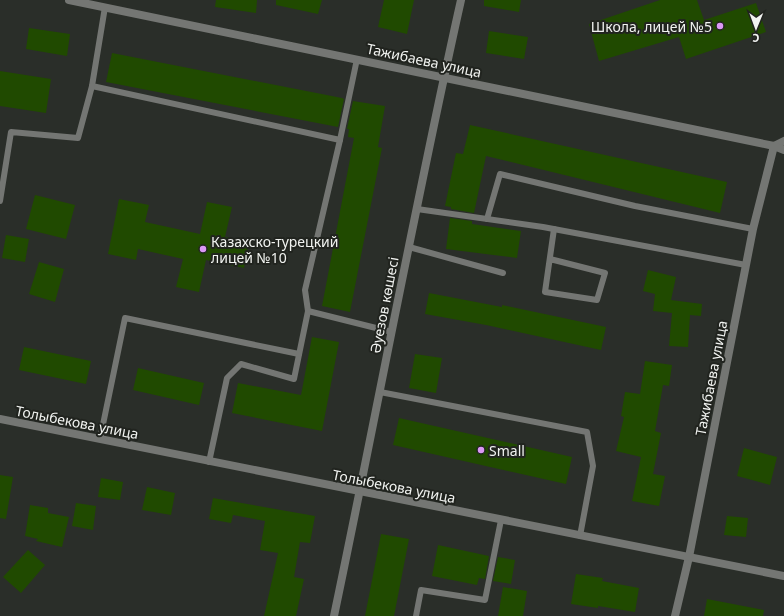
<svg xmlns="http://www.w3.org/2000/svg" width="784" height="616" viewBox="0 0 784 616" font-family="'Noto Sans',sans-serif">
<rect width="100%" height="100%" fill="#2a2e29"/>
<g fill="#204a00">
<polygon points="216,0 257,0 256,13 215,7"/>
<polygon points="276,0 322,0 318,14 276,5"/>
<polygon points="384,0 414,0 407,34 378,27"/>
<polygon points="484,0 521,0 519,12 484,6"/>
<polygon points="660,0 697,0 704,20 756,3 766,32 686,59 679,37 599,61 589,24"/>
<polygon points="29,28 70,34 67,56 26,49"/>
<polygon points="489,31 528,37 524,59 486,53"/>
<polygon points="112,53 342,98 344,99 338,127 106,82"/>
<polygon points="0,71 51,79 46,113 0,106"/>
<polygon points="353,101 385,106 378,147 382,148 350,312 322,306 354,138 348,137 349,129 347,129"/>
<polygon points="470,125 727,182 720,213 486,156 474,213 451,209 451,207 445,206 456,153 463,154"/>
<polygon points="35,195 75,205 66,239 26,229"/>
<polygon points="119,199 149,205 145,222 200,234 207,202 232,207 225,237 249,242 244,268 206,260 199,292 176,287 183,259 138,249 136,260 108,254"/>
<polygon points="450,218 472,221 472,224 521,231 517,258 446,249"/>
<polygon points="6,235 29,239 25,262 2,258"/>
<polygon points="39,262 64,269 55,302 29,294"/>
<polygon points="648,270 676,277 671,300 702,304 701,316 690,315 688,347 669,346 672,313 653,311 655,294 643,291"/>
<polygon points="429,293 502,307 502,305 606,327 601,350 486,325 425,314"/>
<polygon points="312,337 339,342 322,431 232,413 238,383 301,395"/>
<polygon points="24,347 91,361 86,384 19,370"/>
<polygon points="415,354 442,358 436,393 409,388"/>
<polygon points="645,361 672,365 669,386 663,385 655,431 661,433 653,474 665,476 659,506 632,501 641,457 616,451 624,417 621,416 625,392 640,394"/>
<polygon points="138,368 204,383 199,405 133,390"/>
<polygon points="399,418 572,457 566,484 393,445"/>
<polygon points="744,448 777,457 770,485 737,476"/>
<polygon points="0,475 13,477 6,519 0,518"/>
<polygon points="101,478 123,482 120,500 98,497"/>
<polygon points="147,487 175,493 171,515 142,510"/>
<polygon points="213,498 315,516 310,543 300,542 294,577 304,579 296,616 264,616 278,553 260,550 265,521 233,515 231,523 209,519"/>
<polygon points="76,503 96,506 93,530 72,526"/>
<polygon points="30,505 48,508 48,513 69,517 62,547 36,541 38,539 25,536"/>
<polygon points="727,516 748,518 746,537 724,535"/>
<polygon points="381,534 409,539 394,616 365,616"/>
<polygon points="438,545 489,556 485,579 479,578 477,585 432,576"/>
<polygon points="28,550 45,565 21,593 3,577"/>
<polygon points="498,557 515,560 511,584 493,581"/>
<polygon points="576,574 603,578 602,581 639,588 635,612 598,606 598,608 571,604"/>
<polygon points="503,587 527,591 523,616 498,616"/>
<polygon points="707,599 764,610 763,616 704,616"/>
</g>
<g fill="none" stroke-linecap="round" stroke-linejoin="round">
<g stroke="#747673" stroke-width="6">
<polyline points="105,7 92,86 340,140 357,59"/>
<polyline points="340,140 305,290 308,311 392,332"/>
<polyline points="0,201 11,132 78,138 92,86"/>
<polyline points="417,209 543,227 746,265"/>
<polyline points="487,219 500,174 635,206 753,229"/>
<polyline points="409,247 503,273"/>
<polyline points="550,259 605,273 597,300 545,292 554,229"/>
<polyline points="380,392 587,432 593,466 580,536"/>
<polyline points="100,439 125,318 299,354"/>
<polyline points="209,462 227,378 241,364 294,379 308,311"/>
<polyline points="416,616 421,590 485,600 501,520"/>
</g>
<g stroke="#747673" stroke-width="8">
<polyline points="69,0 774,146 784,141"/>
<path d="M 334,616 C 377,411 415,205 461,0"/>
<polyline points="675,616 689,557 753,229 774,146 784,150"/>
</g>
<polyline stroke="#747673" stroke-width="8" points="0,419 784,576"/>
</g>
<g fill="#db99f5" stroke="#21241f" stroke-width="1.5">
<circle cx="720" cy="26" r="4"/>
<circle cx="203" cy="249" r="4"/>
<circle cx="481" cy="450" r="4"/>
</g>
<g text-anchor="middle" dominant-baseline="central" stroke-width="4" stroke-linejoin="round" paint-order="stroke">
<g font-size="14" fill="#f1f3f0" stroke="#21241f" text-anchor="start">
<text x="712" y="26" text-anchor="end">Школа, лицей №5</text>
<text x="211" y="241">Казахско-турецкий<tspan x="211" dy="16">лицей №10</tspan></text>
<text x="489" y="450">Small</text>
</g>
<g font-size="14" fill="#f1f3f0" stroke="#21241f">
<text transform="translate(424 60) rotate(12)">Тажибаева улица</text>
<text transform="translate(384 305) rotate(-79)">Әуезов көшесі</text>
<text transform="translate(711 378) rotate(-79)">Тажибаева улица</text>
<text transform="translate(77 422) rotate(11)">Толыбекова улица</text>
<text transform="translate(394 486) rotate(11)">Толыбекова улица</text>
</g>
</g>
<g transform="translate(756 28) rotate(181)" stroke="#21241f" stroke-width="3" paint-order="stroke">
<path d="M0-3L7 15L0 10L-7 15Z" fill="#f1f3f0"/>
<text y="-6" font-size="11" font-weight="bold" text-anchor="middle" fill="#f1f3f0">С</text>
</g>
</svg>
